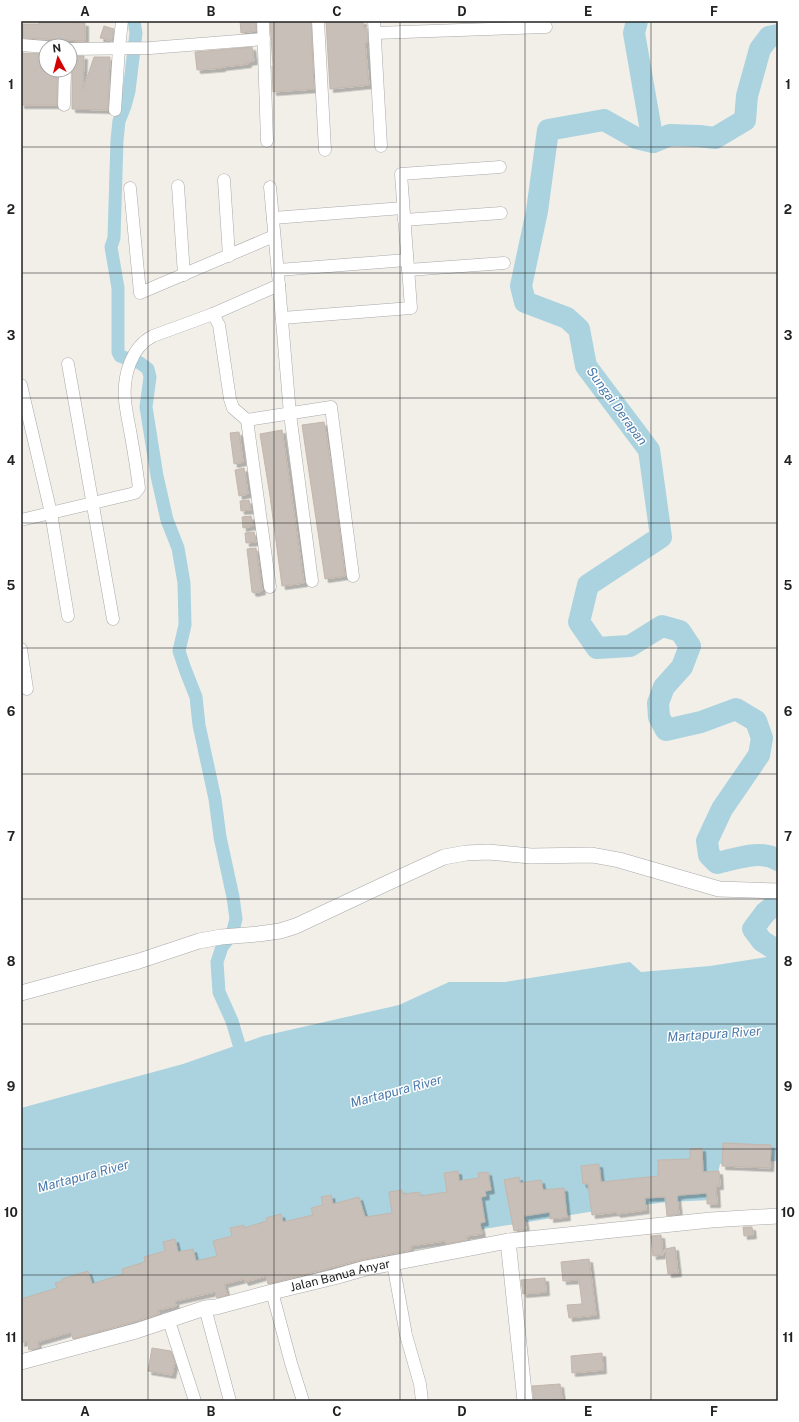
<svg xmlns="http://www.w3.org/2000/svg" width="799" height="1422" viewBox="0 0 799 1422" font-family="'Public Sans',sans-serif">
<defs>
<filter id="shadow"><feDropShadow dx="3.5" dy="3.5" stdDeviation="0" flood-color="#0004"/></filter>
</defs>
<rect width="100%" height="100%" fill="#f2efe9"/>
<polygon fill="#aad3df" points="778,943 778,1161 720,1164 712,1200 667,1202 589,1212 355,1250 195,1288 21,1337 21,1108 183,1064 263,1036 399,1005 449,982 505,982 630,962 641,972 710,966 767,957"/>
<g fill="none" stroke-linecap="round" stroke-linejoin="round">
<polyline stroke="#aad3df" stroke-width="13" points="134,21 136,33 129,91 125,106 119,121 117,140 114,238 111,247 118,288 118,352 120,356 140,363 148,369 150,377 146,407 157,476 167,520 178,548 184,583 185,625 179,651 185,669 196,697 199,725 215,799 220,837 233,897 236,919 232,934 222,947 217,962 219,992 232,1021 244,1061"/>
<g stroke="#aad3df" stroke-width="22">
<polyline points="637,21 634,33 653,142"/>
<path d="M 778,35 L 769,37 L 760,49 L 747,96 L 745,120 L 715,138 L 699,136 L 670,135 L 653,142 L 636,138 L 604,120 L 548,130 L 537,211 L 521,286 L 525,302 L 567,318 L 579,329 L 586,366 L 649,450 L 661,537 L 588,585 L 579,622 L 597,648 L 630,646 L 662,626 L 680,631 L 690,646 L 682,667 L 664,687 L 658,703 L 659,717 L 666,730 L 701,722 L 736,709 L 756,721 L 762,738 L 759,755 L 722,809 L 707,841 L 709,855 L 717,863 C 736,859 760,849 778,860"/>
<polyline points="778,902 765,913 753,929 762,941 778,951"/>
</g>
</g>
<g fill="#c7bfb8" stroke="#c4b6ab" filter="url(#shadow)">
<polygon points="39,21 85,23 85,41 23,38 23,24 39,24"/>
<polygon points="240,21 256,21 256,31 241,33"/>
<polygon points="270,21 311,21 314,89 273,92 272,66 273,66"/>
<polygon points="326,21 363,21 363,28 367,28 368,42 365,43 369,85 330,89"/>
<polygon points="104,26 114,29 112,41 100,38"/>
<polygon points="252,47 254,61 248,62 248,64 222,67 222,68 197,70 195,52"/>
<polygon points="21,53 46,54 46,72 57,73 57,105 21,105"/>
<polygon points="71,56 84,56 83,89 94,57 110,57 108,110 72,109 72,70 70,65"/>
<polygon points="324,422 333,477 345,576 325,579 302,425"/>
<polygon points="282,430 304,583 282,586 270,496 260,434"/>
<polygon points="239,432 243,462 234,464 230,433"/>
<polygon points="244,468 248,494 239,496 235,470"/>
<polygon points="249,500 251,510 241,511 240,501"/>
<polygon points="251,516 253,526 243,528 242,517"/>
<polygon points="254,532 256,542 246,543 245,533"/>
<polygon points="256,548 262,591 254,593 252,592 247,549"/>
<polygon points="723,1143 771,1145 770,1168 722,1166"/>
<polygon points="702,1148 703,1172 719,1171 720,1186 716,1186 717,1204 707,1204 707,1193 681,1195 677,1196 679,1214 667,1216 665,1197 645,1198 646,1210 617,1214 616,1212 592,1215 588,1184 583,1184 581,1166 599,1164 601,1182 658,1176 658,1160 690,1159 690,1149"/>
<polygon points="458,1171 459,1181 479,1178 478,1173 488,1172 491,1190 485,1191 486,1196 481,1197 485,1222 480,1223 482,1234 466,1236 467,1240 446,1244 445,1241 410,1246 411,1250 364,1259 268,1284 266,1276 245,1282 244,1279 224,1284 227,1295 217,1298 215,1292 175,1301 176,1306 158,1310 159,1314 133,1322 73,1339 71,1332 37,1342 39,1347 29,1350 27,1341 21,1343 21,1299 57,1288 55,1283 63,1281 62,1279 88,1271 92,1284 123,1274 122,1269 145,1262 144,1257 165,1251 163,1242 175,1239 178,1252 193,1249 196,1261 217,1256 213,1241 232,1236 230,1228 244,1225 244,1228 267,1221 266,1218 281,1214 283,1222 313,1215 311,1208 323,1205 321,1197 331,1195 333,1204 359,1197 365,1217 392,1213 389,1192 402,1190 403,1194 420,1192 420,1196 447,1192 444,1173"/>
<polygon points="519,1177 520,1183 541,1180 543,1190 564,1188 567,1217 550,1219 550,1212 524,1216 526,1229 514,1231 504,1180"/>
<polygon points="743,1227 752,1227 753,1235 744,1236"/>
<polygon points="661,1235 663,1255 653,1256 651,1236"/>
<polygon points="675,1247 678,1273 668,1274 665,1249"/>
<polygon points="589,1259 596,1315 569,1318 567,1305 582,1304 579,1280 563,1281 561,1262"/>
<polygon points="545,1278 546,1292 523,1294 521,1280"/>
<polygon points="152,1348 171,1351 175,1362 172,1375 148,1371"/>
<polygon points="602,1353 603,1370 572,1373 571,1356"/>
<polygon points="560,1384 562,1399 534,1401 532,1386"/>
</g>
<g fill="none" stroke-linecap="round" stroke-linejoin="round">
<defs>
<g id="minor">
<polyline points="263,21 267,141"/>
<polyline points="318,21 325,150"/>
<polyline points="374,21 381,146"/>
<polyline points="375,33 546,27"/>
<polyline points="21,45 46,47"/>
<polyline points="70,49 150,48 264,39"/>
<polyline points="64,105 65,70"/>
<polyline points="115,110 119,48 122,21"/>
<polyline points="224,180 229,256"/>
<polyline points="178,186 184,275"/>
<polyline points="130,188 140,293 274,236"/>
<polyline points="273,218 403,208"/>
<polyline points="404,220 501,213"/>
<polyline points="278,270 407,260"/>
<polyline points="408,270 504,263"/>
<polyline points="279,285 290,414 312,581"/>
<polyline points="213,314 219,325 230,399 233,408 247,420 270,587"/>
<polyline points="282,318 411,308 401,174 500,167"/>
<polyline points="68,364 113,619"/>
<polyline points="21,385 51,513 68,616"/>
<polyline points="247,420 331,407 353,576"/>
<path d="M 21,520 L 135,493 L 139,488 C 137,471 134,453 131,436 C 129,424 126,412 125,400 C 123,376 131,347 153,336 L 213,314 L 279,285 L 270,187"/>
<polyline points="21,649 27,689"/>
<polyline points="393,1263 406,1335 420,1384 422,1401"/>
<polyline points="272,1292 291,1363 303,1401"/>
<polyline points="205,1308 230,1401"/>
<polyline points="169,1321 195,1401"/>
</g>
<g id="tertiary">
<polyline points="21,993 139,961 199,941 221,937 258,934 280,931 296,926 383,885 444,857 466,853 488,852 531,856 592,855 619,860 719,889 778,891"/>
<polyline points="508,1241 525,1401"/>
<path id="s1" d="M 21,1362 L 136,1331 L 205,1308 L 216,1307 L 272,1292 L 334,1277 L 366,1268 L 508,1241 L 711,1220 L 778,1216"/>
</g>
</defs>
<use href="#minor" stroke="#a9a9a9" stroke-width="13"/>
<use href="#tertiary" stroke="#a9a9a9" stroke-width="16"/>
<use href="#minor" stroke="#fff" stroke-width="12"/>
<use href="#tertiary" stroke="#fff" stroke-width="15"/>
</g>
<path fill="none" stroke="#222" stroke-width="1" stroke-opacity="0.55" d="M 148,21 L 148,1401M 274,21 L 274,1401M 400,21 L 400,1401M 525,21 L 525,1401M 651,21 L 651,1401M 21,147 L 778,147M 21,273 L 778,273M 21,398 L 778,398M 21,523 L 778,523M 21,648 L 778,648M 21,774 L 778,774M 21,899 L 778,899M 21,1024 L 778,1024M 21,1149 L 778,1149M 21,1275 L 778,1275"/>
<g text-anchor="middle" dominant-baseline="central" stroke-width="3" stroke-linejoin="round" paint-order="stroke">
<g font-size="12" fill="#222" stroke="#fff">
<text stroke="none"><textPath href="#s1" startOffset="331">Jalan Banua Anyar</textPath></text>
</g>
<g font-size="13" font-style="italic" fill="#4a7aab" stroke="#fff">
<text transform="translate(617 406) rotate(54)">Sungai Derapan</text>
<text transform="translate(714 1034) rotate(-4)">Martapura River</text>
<text transform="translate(396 1091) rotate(-15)">Martapura River</text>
<text transform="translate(83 1176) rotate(-15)">Martapura River</text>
</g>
</g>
<rect width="799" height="1422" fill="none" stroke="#ffffff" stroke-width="44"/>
<g transform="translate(58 58) rotate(353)"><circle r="19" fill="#ffffff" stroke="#a7a7a7"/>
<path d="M0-3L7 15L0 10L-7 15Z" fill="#d40000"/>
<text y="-6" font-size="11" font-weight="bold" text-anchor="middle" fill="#222222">N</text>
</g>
<rect x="22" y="22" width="755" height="1378" fill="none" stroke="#222" stroke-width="1.5"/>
<g font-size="13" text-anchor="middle" font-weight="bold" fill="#222">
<text x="85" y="16">A</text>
<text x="211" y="16">B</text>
<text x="337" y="16">C</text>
<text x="462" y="16">D</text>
<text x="588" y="16">E</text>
<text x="714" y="16">F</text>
<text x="11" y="89">1</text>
<text x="788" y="89">1</text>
<text x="11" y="214">2</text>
<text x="788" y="214">2</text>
<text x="11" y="340">3</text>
<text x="788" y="340">3</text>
<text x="11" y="465">4</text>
<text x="788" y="465">4</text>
<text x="11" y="590">5</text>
<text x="788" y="590">5</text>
<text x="11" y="716">6</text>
<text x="788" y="716">6</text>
<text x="11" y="841">7</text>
<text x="788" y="841">7</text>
<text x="11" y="966">8</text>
<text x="788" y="966">8</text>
<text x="11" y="1091">9</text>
<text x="788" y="1091">9</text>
<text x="11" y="1217">10</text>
<text x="788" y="1217">10</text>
<text x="11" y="1342">11</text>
<text x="788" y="1342">11</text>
<text x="85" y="1416">A</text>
<text x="211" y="1416">B</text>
<text x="337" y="1416">C</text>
<text x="462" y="1416">D</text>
<text x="588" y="1416">E</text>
<text x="714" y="1416">F</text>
</g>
</svg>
